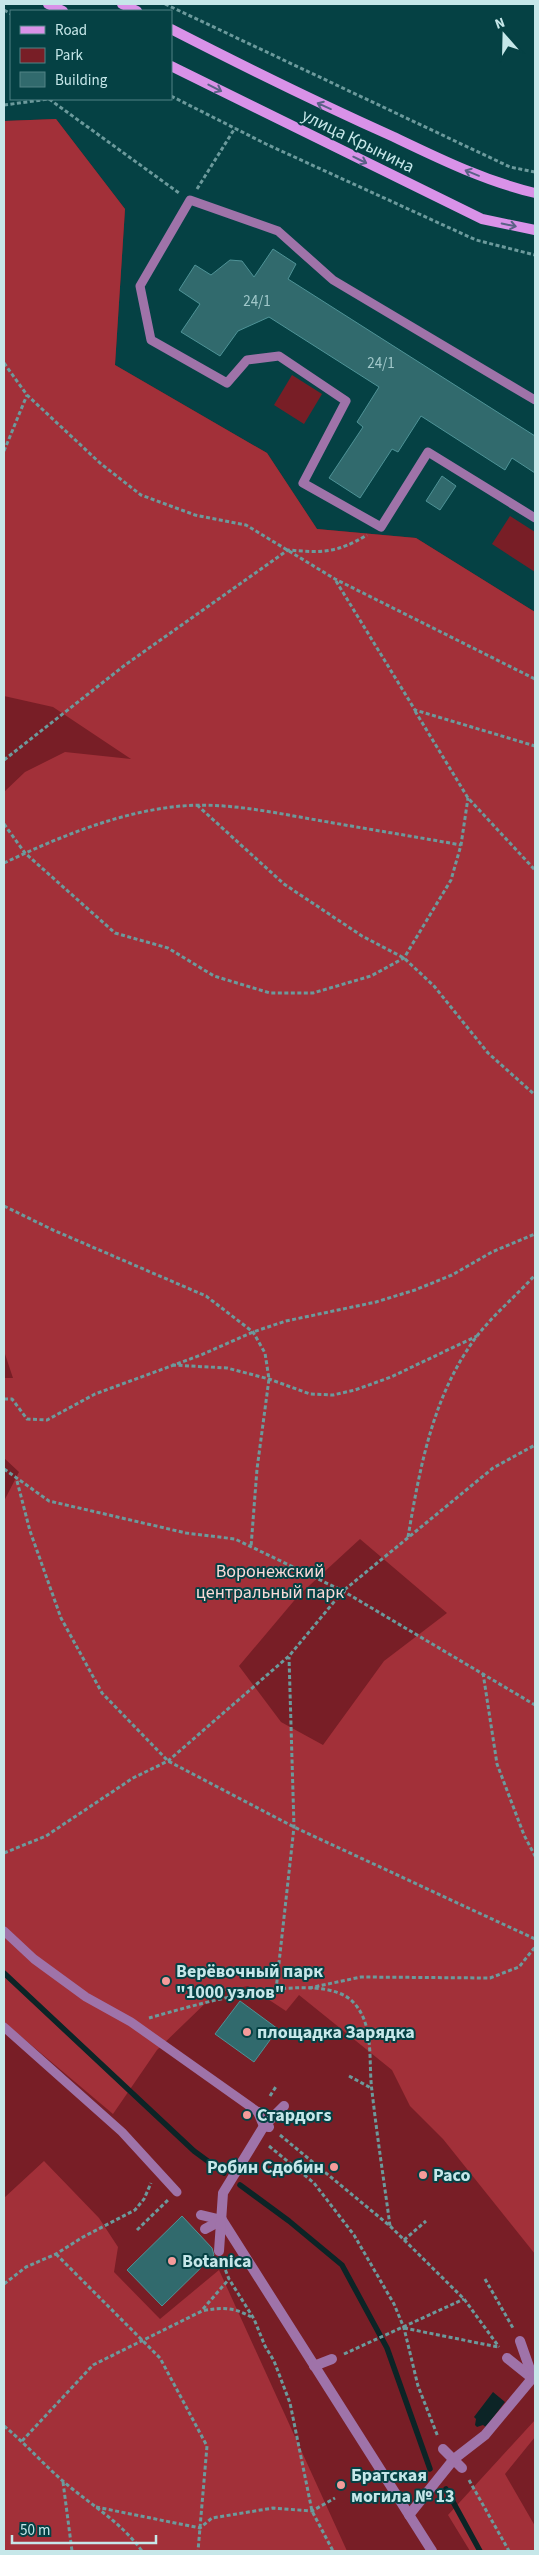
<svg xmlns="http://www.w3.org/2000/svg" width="539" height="2555" viewBox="0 0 539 2555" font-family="'Source Sans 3',sans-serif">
<rect width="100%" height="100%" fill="#054144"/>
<g fill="#781e26">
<polygon points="56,119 125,209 115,365 267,453 317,529 416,538 535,612 535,2551 4,2551 4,121"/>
<polygon points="292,375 322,394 304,424 274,405"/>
<polygon points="510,516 535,532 535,572 492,544"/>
</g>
<g fill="#a23039" fill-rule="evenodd">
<path d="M 56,119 L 125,209 L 115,365 L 267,453 L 317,529 L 416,538 L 535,612 L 535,2254 L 443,2139 L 410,2106 L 392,2070 L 299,1995 L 286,2011 L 248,1986 L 216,1993 L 157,2050 L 113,2114 L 4,2022 L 4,1501 L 19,1472 L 4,1458 L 4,1378 L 13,1378 L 4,1351 L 4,792 L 25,772 L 65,752 L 131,759 L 53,707 L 4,696 L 4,121 ZM 360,1539 L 447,1613 L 384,1661 L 323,1745 L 281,1722 L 239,1666 L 298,1596 Z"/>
<polygon points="44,2161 99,2218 118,2247 114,2272 160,2319 219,2270 347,2551 4,2551 4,2198"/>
<polygon points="535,2420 535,2437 505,2474 535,2526 535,2551 470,2551 448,2515"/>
</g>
<polygon fill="#0c2426" points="493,2392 505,2402 486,2427 483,2425 477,2427 475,2425 476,2419 474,2417"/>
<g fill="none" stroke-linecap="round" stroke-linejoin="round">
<g stroke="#0c2426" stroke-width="5.5">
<polyline points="4,1973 194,2151 224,2173"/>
<polyline points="240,2185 289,2221 342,2265 387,2348 430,2469"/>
<polyline points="446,2489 480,2551"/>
</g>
</g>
<g fill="#316a6d" stroke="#4f9397">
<polygon points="273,249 296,264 288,279 535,436 535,473 512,458 505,470 421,416 398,452 392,449 360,498 329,478 363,427 357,422 379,387 269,317 238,331 220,356 181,332 200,304 179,290 195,265 211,275 230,260 242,261 254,277"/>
<polygon points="442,476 456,486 440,510 426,501"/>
<polygon points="240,2001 278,2029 254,2062 215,2034"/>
<polygon points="182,2216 212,2248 214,2255 162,2306 127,2270"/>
</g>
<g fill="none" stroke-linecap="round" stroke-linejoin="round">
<g stroke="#6c9a9c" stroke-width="3" stroke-dasharray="4 2.5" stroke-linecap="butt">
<polyline points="165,4 510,167 535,172"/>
<polyline points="4,10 11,14"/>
<polyline points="171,96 266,144 476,240 535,255"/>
<polyline points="4,105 49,99 179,193"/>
<polyline points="197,189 235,128"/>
<polyline points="4,363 27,395 100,463 141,495 195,515 246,525 335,579 535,679"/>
<polyline points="4,451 27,395"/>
<polyline points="336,581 415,710 535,746"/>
<polyline points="415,711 468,798 535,870"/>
<path d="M 4,760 L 125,665 L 288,550 C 323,553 337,553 367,535"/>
<polyline points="197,805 284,884 362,936 404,958 434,986 488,1053 535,1095"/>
<polyline points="4,824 25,853 115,933 168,948 214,976 270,993 313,993 371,976 404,958 451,880 461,845 468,798"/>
<path d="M 4,863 C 57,838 114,814 172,807 C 219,801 265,811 311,819 C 361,828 411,836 461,845"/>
<polyline points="4,1206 53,1230 206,1296 253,1332 265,1353 269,1379 257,1469 251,1547"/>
<polyline points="172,1365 227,1368 269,1379 310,1394 333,1395 355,1390 391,1377 477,1336"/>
<polyline points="4,1399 12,1399 27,1419 47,1420 95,1394 201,1355 253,1332 286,1321 376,1302 415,1290 452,1275 492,1252 535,1234"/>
<polyline points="4,1469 49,1501 186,1533 235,1539 343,1591 535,1705"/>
<polyline points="17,1481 30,1531 61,1618 102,1693 168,1761 294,1827 535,1939"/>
<path d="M 408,1537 C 420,1467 433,1394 477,1336 C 494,1314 517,1295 535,1275"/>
<polyline points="483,1673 497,1764 524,1835 535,1856"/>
<polyline points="4,1853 46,1836 133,1778 168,1761 289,1656 343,1591 493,1468 535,1445"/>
<polyline points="309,1988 361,1977 490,1978 519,1967 535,1947"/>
<polyline points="276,1990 294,1827 289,1657"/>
<path d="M 149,2018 C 192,2006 321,1966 354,2003 C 375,2026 368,2063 372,2091 C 377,2136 384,2181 390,2226"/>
<polyline points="349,2076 371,2088"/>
<polyline points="270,2096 277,2085"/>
<polyline points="280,2135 390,2226 464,2299 499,2347"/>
<polyline points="269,2146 314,2183 354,2235 394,2304 404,2328 418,2386 438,2437"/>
<polyline points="137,2230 168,2200"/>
<polyline points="404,2240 426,2221"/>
<polyline points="56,2254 160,2358 207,2446 198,2551"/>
<polyline points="223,2264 229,2279 254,2319 265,2346 274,2361 290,2403 312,2511 333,2551"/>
<polyline points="485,2279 513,2328"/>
<polyline points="4,2284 26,2267 56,2254 83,2237 135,2210 144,2199 151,2183"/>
<polyline points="203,2309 229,2279"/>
<polyline points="404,2328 498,2347"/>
<polyline points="344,2354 464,2299"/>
<path d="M 4,2426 C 25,2443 43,2464 64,2482 C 91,2505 121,2522 142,2551"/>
<path d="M 22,2441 L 93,2365 L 202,2311 C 221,2307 234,2307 251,2317"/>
<polyline points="469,2480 509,2551"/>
<polyline points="63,2482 72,2551"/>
<polyline points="96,2507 200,2528 212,2518 273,2508 312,2511 335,2498"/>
</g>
<g stroke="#9f73a9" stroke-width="9">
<polyline points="535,400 333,280 278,231 190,200 140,286 151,340 227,383 247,360 279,356 346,401 303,483 381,527 428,452 535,518"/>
<polyline points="4,1931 34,1959 86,1997 131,2022 258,2112"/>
<polyline points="4,2027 122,2132 177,2192"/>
</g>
<g stroke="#9f73a9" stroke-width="10">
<polyline points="258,2112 264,2126 269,2127"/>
<polyline points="201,2215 222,2220 432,2551"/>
<polyline points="205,2229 222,2220"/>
<polyline points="219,2251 223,2193 264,2126 284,2106"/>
<polyline points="520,2341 533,2378"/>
<polyline points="507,2358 532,2378"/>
<polyline points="314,2366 332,2359"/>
<polyline points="443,2449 462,2468"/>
<polyline points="409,2515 454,2459 485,2435 535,2375"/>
</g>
<g stroke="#d992e8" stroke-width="10">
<polyline points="48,4 63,11"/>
<polyline points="122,4 137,11"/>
<path d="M 171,29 C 245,67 318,103 394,137 C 440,159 485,181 535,193"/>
<polyline points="171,66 482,219 535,230"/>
</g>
</g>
<defs><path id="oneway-shaft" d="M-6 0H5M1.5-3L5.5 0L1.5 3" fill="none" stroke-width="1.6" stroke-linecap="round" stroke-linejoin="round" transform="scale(1.25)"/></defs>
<g stroke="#5a6186">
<use href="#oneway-shaft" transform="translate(215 88) rotate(27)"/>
<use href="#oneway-shaft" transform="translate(324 106) rotate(-156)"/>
<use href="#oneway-shaft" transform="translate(360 160) rotate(26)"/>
<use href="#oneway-shaft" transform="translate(472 173) rotate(-158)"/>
<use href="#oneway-shaft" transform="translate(509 225) rotate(12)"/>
</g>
<g fill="#f59b9a" stroke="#054144" stroke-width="2">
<circle cx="166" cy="1981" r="5"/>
<circle cx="247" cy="2032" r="5"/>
<circle cx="247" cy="2115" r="5"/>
<circle cx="334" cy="2167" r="5"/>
<circle cx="423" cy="2175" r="5"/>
<circle cx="172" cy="2261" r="5"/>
<circle cx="341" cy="2485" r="5"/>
</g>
<g text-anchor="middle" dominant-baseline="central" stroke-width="4" stroke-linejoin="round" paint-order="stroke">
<g font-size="15" fill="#a1c8ca">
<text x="257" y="301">24/1</text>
<text x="381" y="363">24/1</text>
</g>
<g font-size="18" fill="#c6e7e9" stroke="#054144">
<text transform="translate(358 141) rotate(26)">улица Крынина</text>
</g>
<g font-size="18" fill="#fadad8" stroke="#054144">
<text x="270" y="1571">Воронежский<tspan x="270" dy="21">центральный парк</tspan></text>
</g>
<g font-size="18" font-weight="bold" fill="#c6e7e9" stroke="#054144" text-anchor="start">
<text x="176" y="1971">Верёвочный парк<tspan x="176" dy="21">"1000 узлов"</tspan></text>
<text x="257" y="2032">площадка Зарядка</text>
<text x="257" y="2115">Стардогs</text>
<text x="324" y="2167" text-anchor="end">Робин Сдобин</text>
<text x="433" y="2175">Paco</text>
<text x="182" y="2261">Botanica</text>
<text x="351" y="2475">Братская<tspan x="351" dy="21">могила № 13</tspan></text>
</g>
</g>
<rect width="539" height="2555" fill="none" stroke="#c6e7e9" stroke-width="10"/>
<rect x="10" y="10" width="162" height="90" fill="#054144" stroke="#528386"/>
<rect x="20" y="26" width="25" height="8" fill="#d992e8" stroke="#528386"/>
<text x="55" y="35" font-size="15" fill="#c6e7e9">Road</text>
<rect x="20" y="48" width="25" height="15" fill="#781e26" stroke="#528386"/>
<text x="55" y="60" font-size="15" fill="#c6e7e9">Park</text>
<rect x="20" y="72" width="25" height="15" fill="#316a6d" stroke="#528386"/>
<text x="55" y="85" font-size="15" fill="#c6e7e9">Building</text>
<g transform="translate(504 35) rotate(340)" stroke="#054144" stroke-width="4" paint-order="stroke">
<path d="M0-4L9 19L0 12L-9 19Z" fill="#c6e7e9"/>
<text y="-8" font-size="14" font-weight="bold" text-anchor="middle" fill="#c6e7e9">N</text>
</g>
<path d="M12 2535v8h144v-8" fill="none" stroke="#c6e7e9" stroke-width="2.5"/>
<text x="20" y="2535" font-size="15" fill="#c6e7e9" stroke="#054144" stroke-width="4" paint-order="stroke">50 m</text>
</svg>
